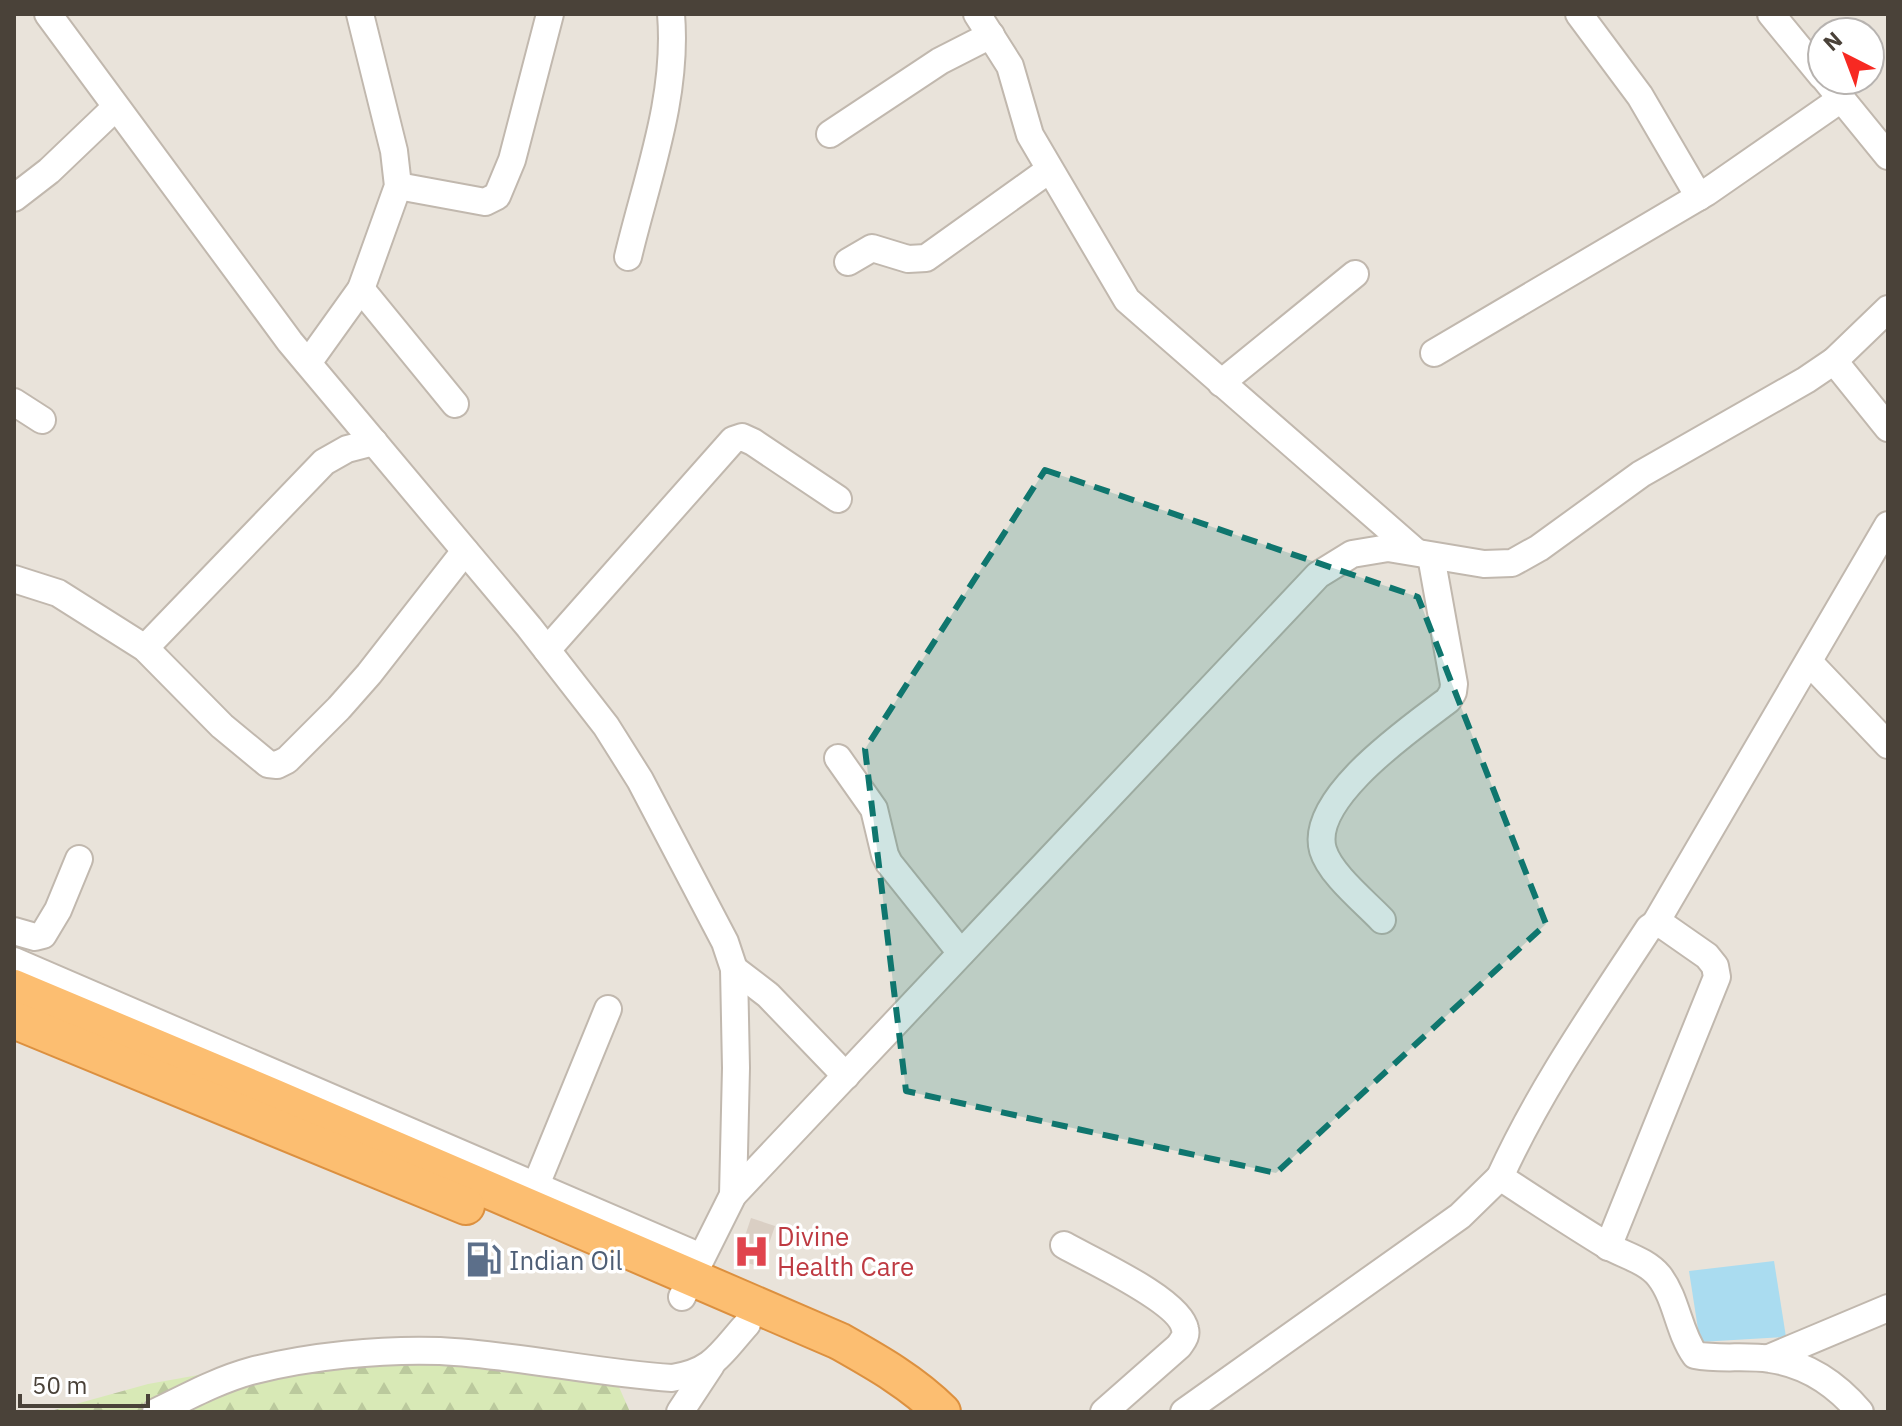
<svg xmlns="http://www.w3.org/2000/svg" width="1902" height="1426" viewBox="0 0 1902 1426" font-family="'IBM Plex Sans',sans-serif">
<defs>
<pattern id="forest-firs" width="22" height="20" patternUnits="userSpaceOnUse" patternTransform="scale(2)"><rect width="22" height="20" fill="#d8e9b6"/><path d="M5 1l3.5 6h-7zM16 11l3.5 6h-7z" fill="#bbc99d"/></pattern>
</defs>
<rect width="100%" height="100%" fill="#f6f2ec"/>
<path fill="#e9e3da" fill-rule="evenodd" d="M 14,14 L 1888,14 L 1888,1412 L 14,1412 ZM 1822,32 L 1870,32 L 1870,80 L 1822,80 Z"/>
<polygon fill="url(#forest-firs)" points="321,1353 543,1374 619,1387 630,1412 47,1412 148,1384"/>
<polygon fill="#aadcf0" points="1774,1261 1786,1337 1700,1342 1689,1271"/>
<polygon fill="#dacfc4" points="751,1218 775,1226 761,1267 737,1260"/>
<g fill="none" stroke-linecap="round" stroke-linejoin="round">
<defs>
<g id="minor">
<polyline points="48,14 290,342 529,627 606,726 640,780 725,942 734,969 736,1068 733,1195"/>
<polyline points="977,14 1010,66 1030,135 1127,300 1416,552"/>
<polyline points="1579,14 1640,96 1699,197"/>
<polyline points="1771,14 1822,76"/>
<polyline points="1826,80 1888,156"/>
<polyline points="830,134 940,61 991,35"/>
<polyline points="398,186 485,202 497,196 512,160 550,14"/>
<polyline points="14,198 49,171 116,107"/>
<path d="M 628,257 C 647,177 678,98 671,14"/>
<polyline points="848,262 872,248 908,259 926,258 1049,170"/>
<polyline points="361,289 455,404"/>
<polyline points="1434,353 1707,192 1841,99"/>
<polyline points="1834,361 1888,428"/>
<polyline points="308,363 361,289 398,186 394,151 360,14"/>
<polyline points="1221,383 1355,274"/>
<polyline points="14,402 42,420"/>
<polyline points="14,579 58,593 145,648 222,726 268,764 277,765 287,760 339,708 369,674 465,551"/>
<polyline points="145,648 324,462 347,449 374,442"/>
<polyline points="547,650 733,440 742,437 753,442 838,499"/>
<polyline points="1809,662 1888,745"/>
<polyline points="838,758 874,809 885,855 889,863 961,953"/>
<path d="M 1382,920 C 1365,902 1330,874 1323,850 C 1308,798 1413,727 1448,700 L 1453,692 L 1454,684 L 1431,556"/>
<polyline points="1655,924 1888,525"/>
<polyline points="14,931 35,937 43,935 58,910 79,859"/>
<polyline points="14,961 701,1257"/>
<polyline points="734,969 768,995 846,1076"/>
<path d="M 1500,1177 C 1540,1089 1596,1009 1649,928 L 1655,924 L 1664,926 L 1707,956 L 1715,966 L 1717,977 L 1608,1247"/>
<polyline points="536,1185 608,1009"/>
<path d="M 1064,1245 C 1090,1260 1180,1300 1185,1329 C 1187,1336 1183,1340 1179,1346 L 1104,1412"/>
<polyline points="682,1297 733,1195 1318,575 1352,554 1388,548 1484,564 1512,563 1539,548 1641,474 1806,380 1834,361 1888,309"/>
<polyline points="1769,1358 1888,1308"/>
<path d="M 156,1412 C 187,1397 218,1380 251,1371 C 309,1356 381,1349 440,1351 C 518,1355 594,1373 672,1378 C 713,1372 721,1353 747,1324"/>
<polyline points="680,1412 711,1365"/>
<path d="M 1184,1412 L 1460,1216 L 1500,1177 C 1535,1200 1570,1223 1606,1245 C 1623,1255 1646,1260 1659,1276 C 1677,1299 1678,1331 1695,1355 C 1720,1360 1745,1355 1770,1359 C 1807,1364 1837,1385 1860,1412"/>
</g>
<g id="highway">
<path d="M 14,988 L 273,1097 L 839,1341 C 876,1362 912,1382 942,1412"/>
<polyline points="14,1020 466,1206"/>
</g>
</defs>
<use href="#minor" stroke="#c1b8ae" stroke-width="30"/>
<use href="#highway" stroke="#dc903f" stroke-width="40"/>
<use href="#minor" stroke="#fff" stroke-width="26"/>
<use href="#highway" stroke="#fcbe71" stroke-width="36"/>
</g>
<path fill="#0f766e" fill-opacity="0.2" stroke="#0f766e" stroke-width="6" stroke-dasharray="16 10" stroke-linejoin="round" d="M 1045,470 L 1418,597 L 1546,924 L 1276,1173 L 906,1091 L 865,749 Z"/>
<defs>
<symbol id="hospital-bare" viewBox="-9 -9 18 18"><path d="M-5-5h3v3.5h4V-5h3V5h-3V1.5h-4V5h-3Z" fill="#e0444e" stroke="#fff" stroke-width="2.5" paint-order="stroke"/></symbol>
<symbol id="fuel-bare" viewBox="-9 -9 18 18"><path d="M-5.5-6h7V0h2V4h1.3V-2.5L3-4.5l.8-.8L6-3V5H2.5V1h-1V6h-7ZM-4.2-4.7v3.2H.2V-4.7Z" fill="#5c6f8a" stroke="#fff" stroke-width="2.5" paint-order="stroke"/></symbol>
</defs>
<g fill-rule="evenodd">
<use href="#hospital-bare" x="726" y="1226" width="51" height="51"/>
<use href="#fuel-bare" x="458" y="1234" width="51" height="51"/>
</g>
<g text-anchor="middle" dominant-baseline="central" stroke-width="7" stroke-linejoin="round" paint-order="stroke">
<g font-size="26" fill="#be3a42" stroke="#fff" text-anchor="start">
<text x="777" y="1236">Divine<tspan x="777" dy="30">Health Care</tspan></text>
</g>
<g font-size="26" fill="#4e5e75" stroke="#fff" text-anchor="start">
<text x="509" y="1260">Indian Oil</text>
</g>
</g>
<rect width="1902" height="1426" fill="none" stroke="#4a4239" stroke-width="32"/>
<g transform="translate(1846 56) rotate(318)"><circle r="38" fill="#ffffff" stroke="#b7b3b0" stroke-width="2"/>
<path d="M0-6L14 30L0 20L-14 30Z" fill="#f72922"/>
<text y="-12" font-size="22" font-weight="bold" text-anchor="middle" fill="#4a4239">N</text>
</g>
<path d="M20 1394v12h128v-12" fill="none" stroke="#4a4239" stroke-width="4"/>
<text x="32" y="1394" font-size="24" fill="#4a4239" stroke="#ffffff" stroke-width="6" paint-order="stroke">50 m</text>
</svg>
